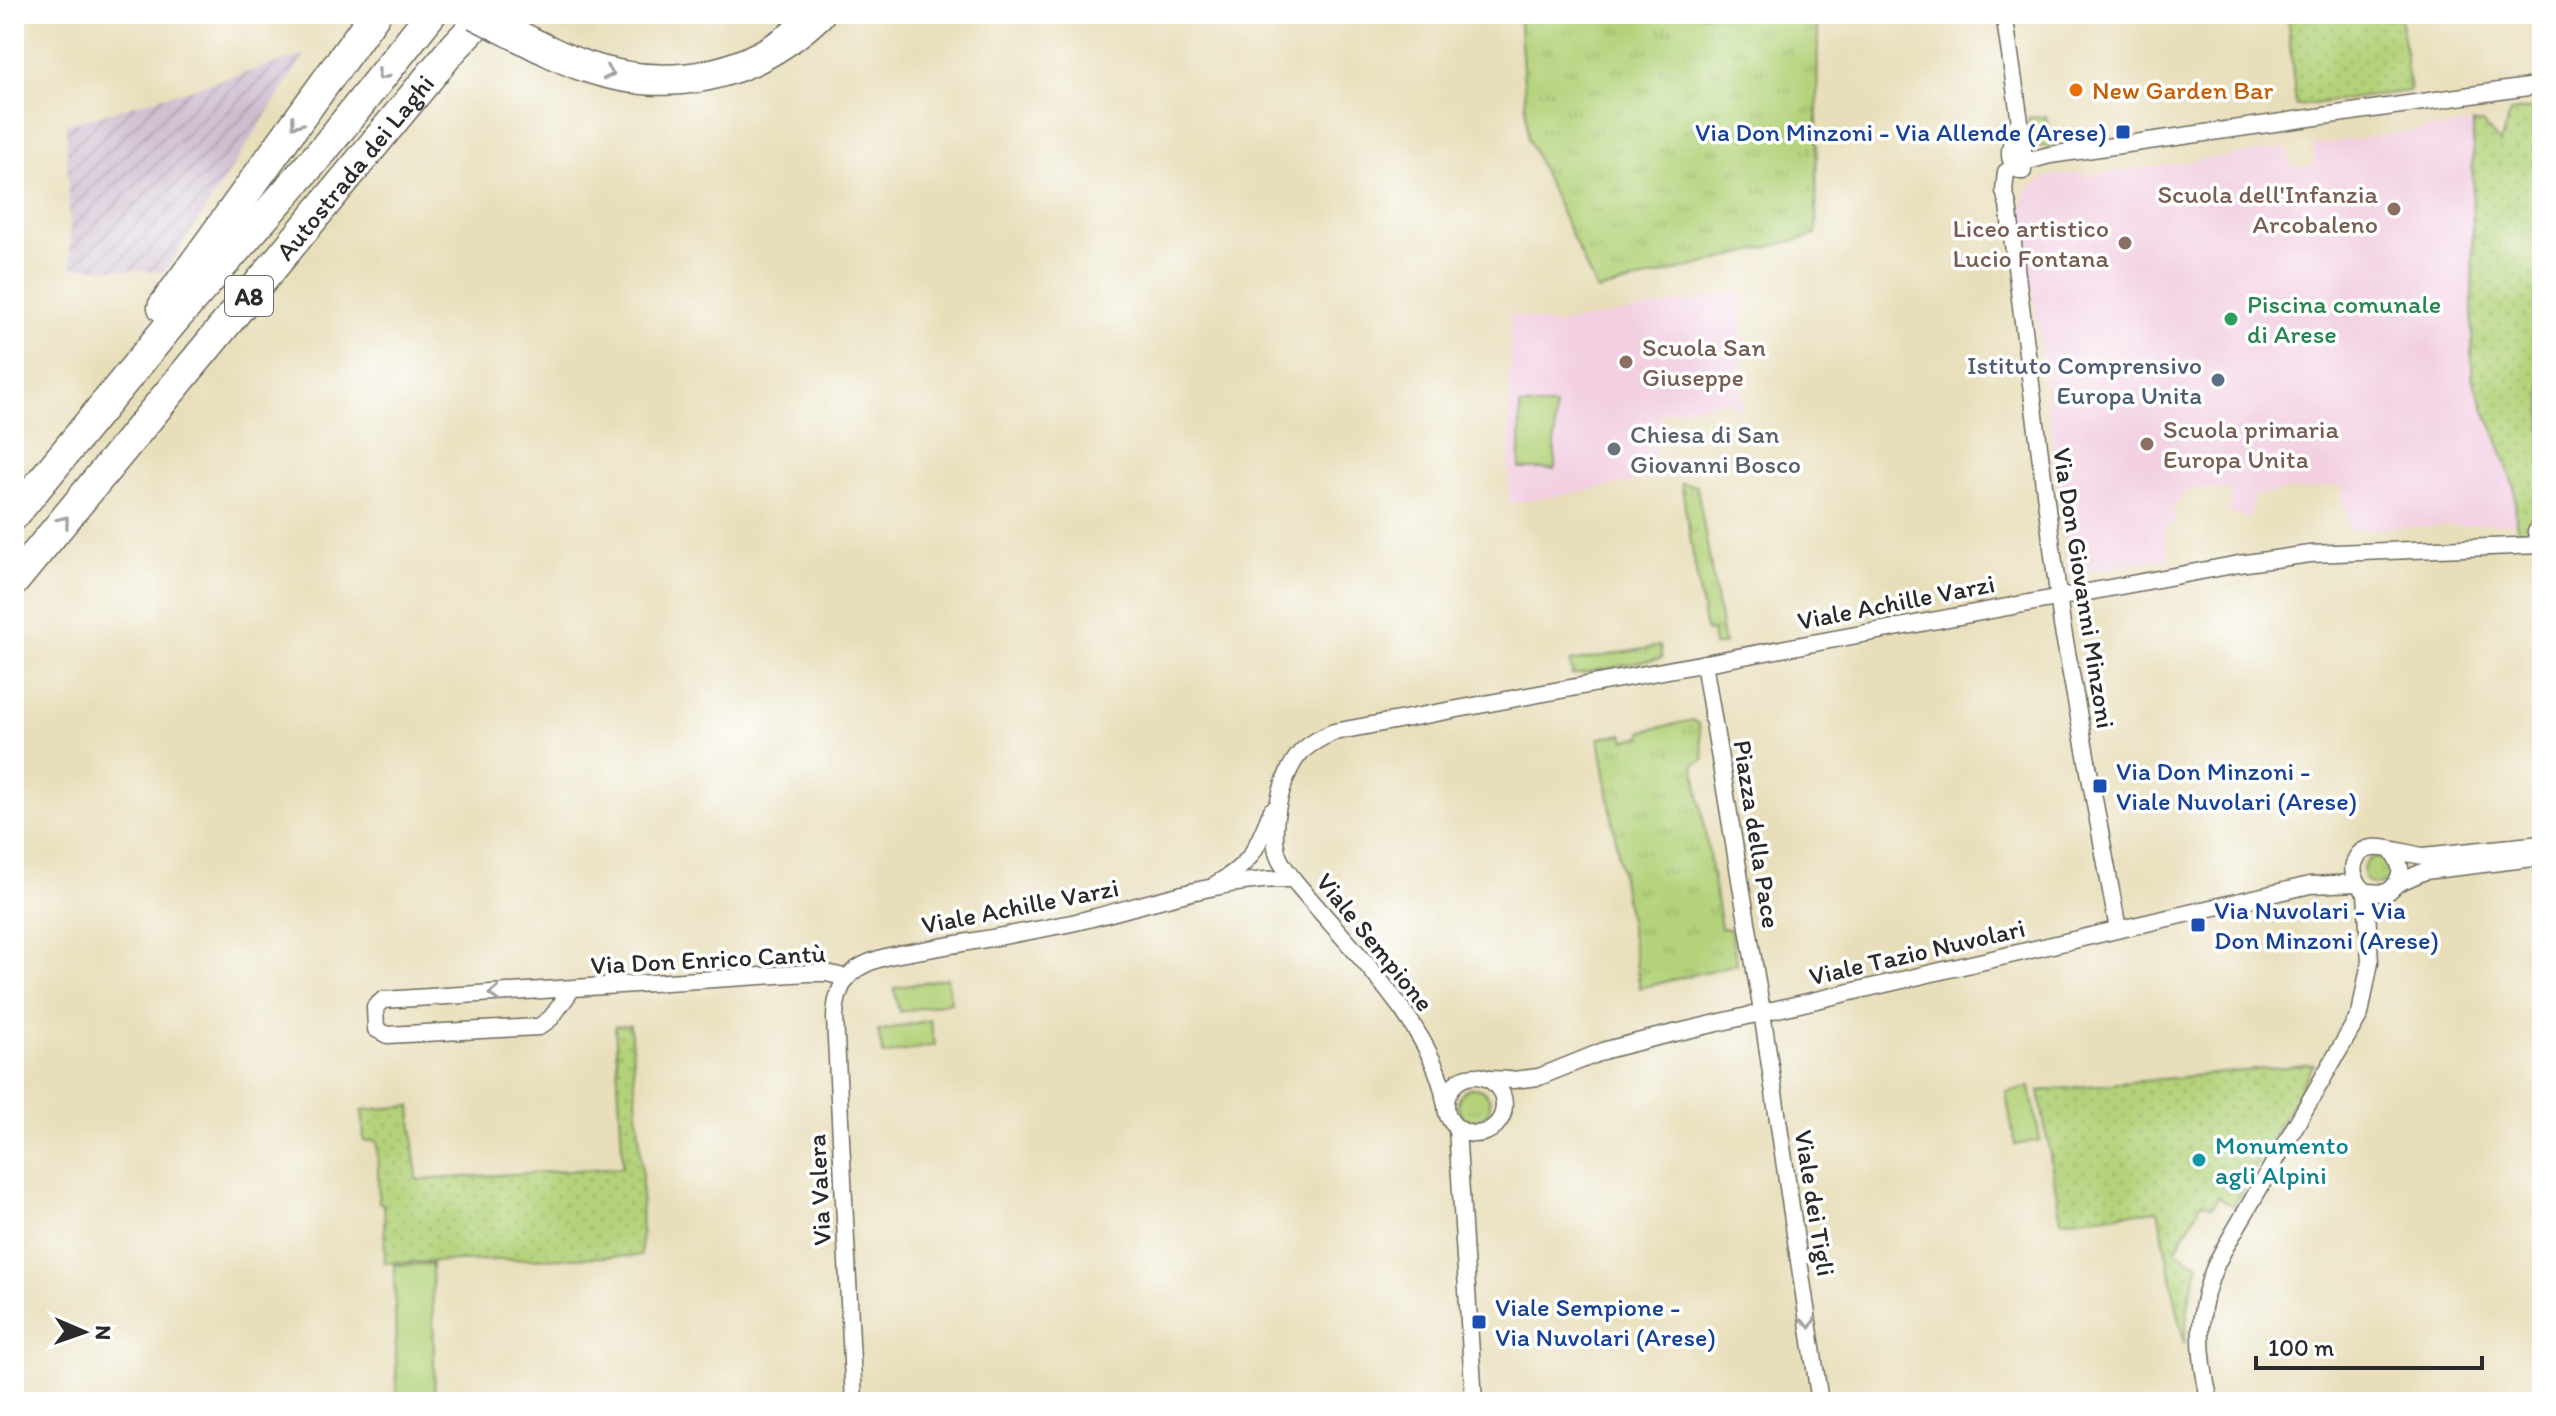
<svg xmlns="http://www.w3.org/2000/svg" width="2556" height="1416" viewBox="0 0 2556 1416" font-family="Itim,sans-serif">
<defs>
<pattern id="industrial-furrows" width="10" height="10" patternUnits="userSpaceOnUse" patternTransform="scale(2)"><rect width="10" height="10" fill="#cfbdcf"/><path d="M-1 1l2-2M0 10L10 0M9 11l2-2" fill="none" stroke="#a89aa8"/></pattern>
<pattern id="grass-tufts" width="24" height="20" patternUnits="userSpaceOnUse" patternTransform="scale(2)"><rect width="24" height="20" fill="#b3d279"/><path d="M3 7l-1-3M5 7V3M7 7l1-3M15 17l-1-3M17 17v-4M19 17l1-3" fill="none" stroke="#9ab469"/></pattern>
<pattern id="park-dots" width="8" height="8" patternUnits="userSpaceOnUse" patternTransform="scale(2)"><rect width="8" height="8" fill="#b3d279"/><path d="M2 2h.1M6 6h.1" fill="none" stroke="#9ab469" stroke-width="1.8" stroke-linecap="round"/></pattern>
</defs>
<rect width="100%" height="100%" fill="#fff"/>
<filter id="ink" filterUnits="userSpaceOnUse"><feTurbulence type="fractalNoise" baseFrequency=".0125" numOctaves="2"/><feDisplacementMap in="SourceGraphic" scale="16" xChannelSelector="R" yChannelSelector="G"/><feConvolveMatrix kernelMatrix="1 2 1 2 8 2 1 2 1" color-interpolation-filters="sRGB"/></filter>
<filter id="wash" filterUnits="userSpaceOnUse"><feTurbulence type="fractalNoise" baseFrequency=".006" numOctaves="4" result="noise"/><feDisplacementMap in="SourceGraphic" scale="32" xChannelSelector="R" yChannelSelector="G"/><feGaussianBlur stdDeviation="1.8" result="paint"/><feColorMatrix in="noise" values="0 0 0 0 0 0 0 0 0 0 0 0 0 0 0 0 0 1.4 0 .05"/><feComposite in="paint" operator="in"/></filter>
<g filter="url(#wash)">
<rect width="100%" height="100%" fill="#e8deba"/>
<g fill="#f2cfe1">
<polygon points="2473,123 2472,378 2502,451 2515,491 2516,523 2350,530 2340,485 2255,495 2250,518 2228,513 2232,491 2207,488 2187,491 2173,509 2176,524 2165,526 2168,558 2069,574 2022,205 2028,189 2046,177 2084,172 2087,176 2287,148 2292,168 2310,166 2314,165 2313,145"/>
<polygon points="1742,292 1742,410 1739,411 1731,400 1660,413 1663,427 1651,430 1657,464 1647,480 1509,504 1510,314 1553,325"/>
</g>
<polygon fill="url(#industrial-furrows)" points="305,55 165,272 71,267 66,125"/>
<g fill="url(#grass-tufts)" stroke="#6f7e52" stroke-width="2">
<polygon points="1519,14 1818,14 1816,235 1597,291 1528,139"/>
<polygon points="2046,116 2050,147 2040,146 2030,134 2028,118"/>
<polygon points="1681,483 1697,486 1724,644 1714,646 1712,631 1706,632"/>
<polygon points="1660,646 1662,658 1572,675 1570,662"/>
<polygon points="1693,720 1699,725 1704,759 1694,765 1721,928 1730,929 1737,964 1640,988 1599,738 1623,734 1625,740 1643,737 1642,731"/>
<circle cx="2377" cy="871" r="14"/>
<circle cx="1474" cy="1104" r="16"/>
</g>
<g fill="url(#park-dots)" stroke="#6f7e52" stroke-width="2">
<polygon points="2287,14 2400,14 2410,91 2296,106"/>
<polygon points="2542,107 2542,515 2535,516 2529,538 2520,539 2516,523 2515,491 2502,451 2472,378 2473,123 2482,123 2500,143 2511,112"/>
<polygon points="630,1025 642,1170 641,1256 385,1263 384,1204 379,1203 377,1141 364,1141 362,1110 411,1106 417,1180 623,1167 615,1026"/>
<polygon points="2314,1064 2233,1206 2218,1197 2212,1207 2202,1202 2175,1251 2199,1265 2190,1294 2184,1344 2158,1210 2061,1220 2039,1091"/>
</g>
<g fill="#b3d279" stroke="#6f7e52" stroke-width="2">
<rect x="1520" y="406" width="35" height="63"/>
<polygon points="947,978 951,1002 899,1012 894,988"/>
<polygon points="930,1020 935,1045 883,1055 878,1031"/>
<polygon points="2030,1087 2040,1140 2015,1145 2006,1092"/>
<polygon points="432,1264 435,1402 397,1402 394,1265"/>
</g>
</g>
<g filter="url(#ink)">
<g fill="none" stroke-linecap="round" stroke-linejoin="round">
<defs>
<g id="street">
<polyline points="2004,14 2023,142 2023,171"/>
<path d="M 2017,125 C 2012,142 2002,160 2021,171"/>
<polyline points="2542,521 2536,532 2542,546"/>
<polyline points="1704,663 1762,1012 1820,1402"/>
<path d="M 2391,851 C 2405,866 2403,882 2386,893 L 2366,892 C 2358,885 2351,876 2354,864 C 2362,834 2402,854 2423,856 L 2542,844"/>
<polyline points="2398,883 2425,871 2542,857"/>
<path d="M 1216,884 C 1254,862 1256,848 1272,810"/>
<polyline points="2118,929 2062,625 2008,205 2004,191 2006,172 2024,162 2050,155 2542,85"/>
<polyline points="572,989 551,1018 539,1027 387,1035 376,1029 375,1007 383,1000 809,973 827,973 847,978"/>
<circle cx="1475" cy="1105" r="29"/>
<polyline points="1489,1079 1513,1080 1539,1077 1606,1050 1653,1038 2310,885 2357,883"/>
<path d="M 1445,1102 C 1435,1026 1341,939 1293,879 C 1287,871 1279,862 1277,852 C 1270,824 1282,772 1302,751 C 1312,742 1322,737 1334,732 L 2239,564 L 2310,554 L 2541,545"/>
<polyline points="1457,1129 1474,1402"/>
<path d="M 854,1402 L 835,1018 C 836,977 856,963 894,955 C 954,944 1015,935 1076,922 C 1147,905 1220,878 1293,879"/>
<path d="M 2210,1402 C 2197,1348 2195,1301 2223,1251 L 2360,1014 L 2370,962 L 2366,892"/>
</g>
<g id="highway">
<path d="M 536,45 C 551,52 566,60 581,65 C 669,96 752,78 819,14"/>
<polyline points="163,307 375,14"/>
<polyline points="14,515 174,320 324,149 431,14"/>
<path id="s1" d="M 14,581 L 450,52 L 486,14"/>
</g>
</defs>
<use href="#street" stroke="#6d6a5d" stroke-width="19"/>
<use href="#highway" stroke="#6d6a5d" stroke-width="33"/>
<use href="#street" stroke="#fff" stroke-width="16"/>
<use href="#highway" stroke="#fff" stroke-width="30"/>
<defs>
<polyline id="highway-bridge" points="475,14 536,45"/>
</defs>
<use href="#highway-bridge" stroke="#6d6a5d" stroke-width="33" stroke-linecap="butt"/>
<use href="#highway-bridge" stroke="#fff" stroke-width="30"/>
</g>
<defs><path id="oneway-chevron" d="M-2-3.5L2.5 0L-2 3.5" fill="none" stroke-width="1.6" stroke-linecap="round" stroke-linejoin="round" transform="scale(2)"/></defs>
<g stroke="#a0a0a0">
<use href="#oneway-chevron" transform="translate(609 73) rotate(13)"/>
<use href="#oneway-chevron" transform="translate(382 75) rotate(128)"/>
<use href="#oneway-chevron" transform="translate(296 123) rotate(126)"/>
<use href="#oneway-chevron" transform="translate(64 521) rotate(-51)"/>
<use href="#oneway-chevron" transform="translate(494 994) rotate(177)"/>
<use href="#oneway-chevron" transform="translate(1809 1323) rotate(82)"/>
</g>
</g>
<circle fill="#e8710a" stroke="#fff" stroke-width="3" cx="2076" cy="90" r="8"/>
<g fill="#1a4fb4" stroke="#fff" stroke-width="3">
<rect x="2115" y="124" width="16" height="16" rx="4"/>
<rect x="2092" y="778" width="16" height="16" rx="4"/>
<rect x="2190" y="917" width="16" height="16" rx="4"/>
<rect x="1471" y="1314" width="16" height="16" rx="4"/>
</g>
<g fill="#8d6e63" stroke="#fff" stroke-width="3">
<circle cx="2394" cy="209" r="8"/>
<circle cx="2125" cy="243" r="8"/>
<circle cx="1626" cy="362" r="8"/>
<circle cx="2147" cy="444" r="8"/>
</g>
<circle fill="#2e9e5b" stroke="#fff" stroke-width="3" cx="2231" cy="319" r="8"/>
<circle fill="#5c6f8a" stroke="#fff" stroke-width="3" cx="2218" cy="380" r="8"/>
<circle fill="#6b7280" stroke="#fff" stroke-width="3" cx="1614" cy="449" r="8"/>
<circle fill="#0f9aa8" stroke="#fff" stroke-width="3" cx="2199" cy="1160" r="8"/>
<g text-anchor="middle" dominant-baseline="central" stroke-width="7" stroke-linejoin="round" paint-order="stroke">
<rect fill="#fff" stroke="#6b6b6b" stroke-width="2" x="225" y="276" width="48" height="40" rx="6"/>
<g font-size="24" font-weight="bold" fill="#2b2b2b">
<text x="249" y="296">A8</text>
</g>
<g font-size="26" fill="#c56008" stroke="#fff" text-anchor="start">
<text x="2092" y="90">New Garden Bar</text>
</g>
<g font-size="26" fill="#164399" stroke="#fff" text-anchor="start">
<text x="2107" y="132" text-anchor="end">Via Don Minzoni - Via Allende (Arese)</text>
<text x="2116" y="771">Via Don Minzoni -<tspan x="2116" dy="30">Viale Nuvolari (Arese)</tspan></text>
<text x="2214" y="910">Via Nuvolari - Via<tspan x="2214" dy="30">Don Minzoni (Arese)</tspan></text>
<text x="1495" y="1307">Viale Sempione -<tspan x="1495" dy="30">Via Nuvolari (Arese)</tspan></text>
</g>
<g font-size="26" fill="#2b2b2b" stroke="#fff">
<text stroke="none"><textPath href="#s1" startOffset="536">Autostrada dei Laghi</textPath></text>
<text transform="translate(2084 588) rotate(81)">Via Don Giovanni Minzoni</text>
<text transform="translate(1896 602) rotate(-11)">Viale Achille Varzi</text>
<text transform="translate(1757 834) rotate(81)">Piazza della Pace</text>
<text transform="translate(1020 906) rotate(-11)">Viale Achille Varzi</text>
<text transform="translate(1375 942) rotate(51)">Viale Sempione</text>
<text transform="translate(1917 952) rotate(-13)">Viale Tazio Nuvolari</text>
<text transform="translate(708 959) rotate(-3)">Via Don Enrico Cantù</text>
<text transform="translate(819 1190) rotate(-93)">Via Valera</text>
<text transform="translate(1815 1203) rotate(81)">Viale dei Tigli</text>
</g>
<g font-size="26" fill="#785e54" stroke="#fff" text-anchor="end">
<text x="2378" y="194">Scuola dell'Infanzia<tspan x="2378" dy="30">Arcobaleno</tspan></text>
<text x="2109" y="228">Liceo artistico<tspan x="2109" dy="30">Lucio Fontana</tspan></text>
<text x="1642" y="347" text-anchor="start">Scuola San<tspan x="1642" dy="30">Giuseppe</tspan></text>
<text x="2163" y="429" text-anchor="start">Scuola primaria<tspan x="2163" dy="30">Europa Unita</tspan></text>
</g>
<g font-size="26" fill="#27864d" stroke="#fff" text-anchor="start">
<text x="2247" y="304">Piscina comunale<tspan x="2247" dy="30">di Arese</tspan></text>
</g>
<g font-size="26" fill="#4e5e75" stroke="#fff" text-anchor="end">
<text x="2202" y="365">Istituto Comprensivo<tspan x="2202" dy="30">Europa Unita</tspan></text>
</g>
<g font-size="26" fill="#5b616d" stroke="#fff" text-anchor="start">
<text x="1630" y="434">Chiesa di San<tspan x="1630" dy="30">Giovanni Bosco</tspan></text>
</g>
<g font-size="26" fill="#0d838f" stroke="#fff" text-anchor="start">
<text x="2215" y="1145">Monumento<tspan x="2215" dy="30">agli Alpini</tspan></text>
</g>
</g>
<rect width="2556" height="1416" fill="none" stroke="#fff" stroke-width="48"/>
<g transform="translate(84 1332) rotate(92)" stroke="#ffffff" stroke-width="6" paint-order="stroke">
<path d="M0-6L14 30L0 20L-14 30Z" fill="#2b2b2b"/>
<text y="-12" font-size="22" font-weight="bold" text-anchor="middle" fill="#2b2b2b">N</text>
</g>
<path d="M2256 1356v12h226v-12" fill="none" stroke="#2b2b2b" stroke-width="4"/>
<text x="2268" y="1356" font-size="24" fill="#2b2b2b" stroke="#ffffff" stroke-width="6" paint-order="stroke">100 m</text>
</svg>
